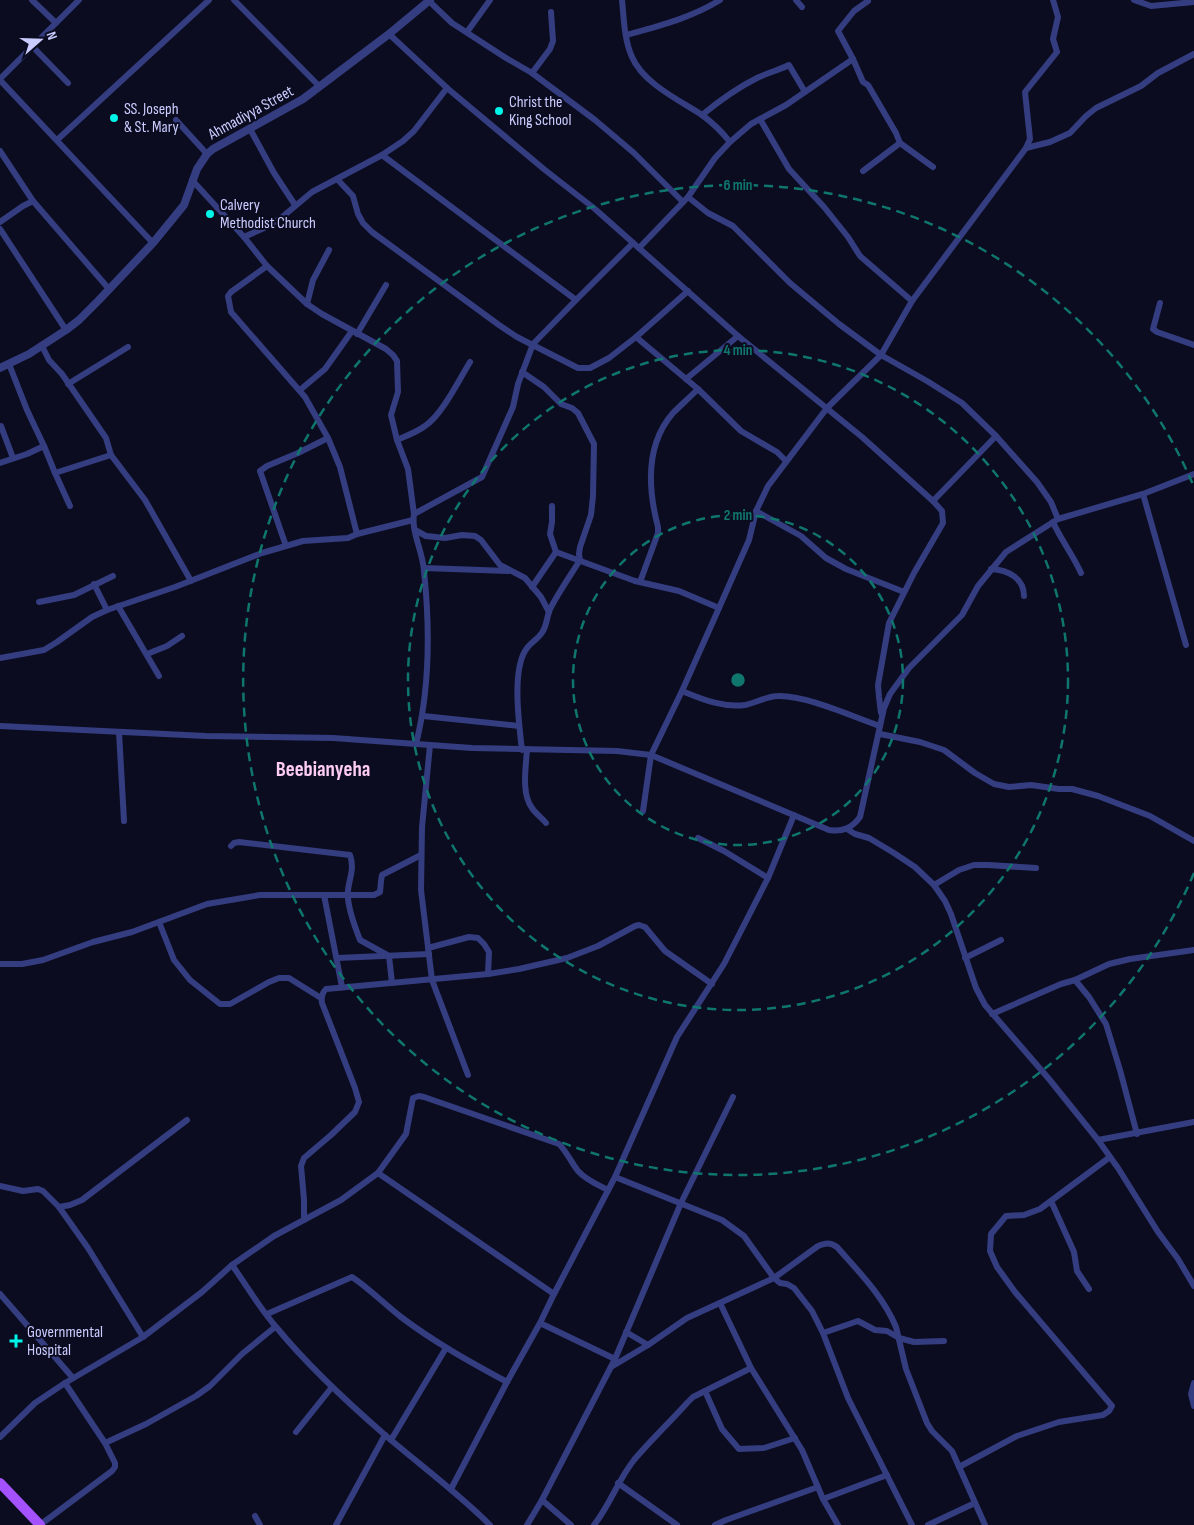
<svg xmlns="http://www.w3.org/2000/svg" width="1194" height="1525" viewBox="0 0 1194 1525" font-family="'Sofia Sans Condensed',sans-serif">
<rect width="100%" height="100%" fill="#0c0c20"/>
<g fill="none" stroke-linecap="round" stroke-linejoin="round">
<g stroke="#353d81" stroke-width="6">
<polyline points="32,0 56,23"/>
<polyline points="234,0 320,87"/>
<path d="M 622,0 C 624,19 624,39 632,57 C 643,83 679,100 702,115 C 713,123 722,132 730,142"/>
<polyline points="796,0 802,7"/>
<polyline points="1134,0 1151,6 1194,2"/>
<polyline points="429,1 452,23 506,58 532,73 595,120 634,153 683,202"/>
<polyline points="868,1 854,11 838,31 853,59 863,82 868,85 896,133 900,143 933,167"/>
<polyline points="467,32 490,0"/>
<polyline points="389,34 447,88 545,170 595,209 738,336 862,437 933,501 942,511 943,523 914,573 889,623 878,685 879,697 881,713"/>
<path d="M 626,35 C 659,26 691,18 720,0"/>
<polyline points="33,47 68,83"/>
<polyline points="532,73 550,49 553,41 551,12"/>
<polyline points="0,79 79,0"/>
<polyline points="0,80 153,243"/>
<path d="M 702,115 C 719,101 737,88 757,78 C 767,73 779,70 789,65 L 805,92"/>
<polyline points="760,119 789,169 824,207 848,237 860,256 912,301"/>
<polyline points="176,120 207,154"/>
<polyline points="250,129 274,173 295,205"/>
<polyline points="57,140 209,0"/>
<polyline points="1026,148 1030,139 1025,92 1057,52 1053,39 1058,17 1053,0"/>
<polyline points="0,151 33,201 109,289"/>
<polyline points="382,155 576,300 633,243"/>
<polyline points="863,171 900,143"/>
<polyline points="337,179 353,196 358,214 363,223 372,232 499,325 517,337 578,368 590,368 609,358 636,337 688,291"/>
<polyline points="192,180 244,237 267,266 307,304 322,314 386,349 393,355 397,361 398,392 391,415 397,440 408,469 414,514"/>
<polyline points="688,197 708,213 733,226 790,283 839,324 881,355 927,381 962,403 996,436 1037,482 1051,502 1058,519"/>
<polyline points="0,222 23,206 33,201"/>
<polyline points="0,229 66,330"/>
<polyline points="244,237 264,228 281,218 312,192 382,155 403,141 414,131 447,88"/>
<polyline points="639,248 688,197 715,158 730,142 751,124 786,105 853,59"/>
<polyline points="267,266 231,292 228,296 231,312 305,397 328,438 340,467 357,534"/>
<polyline points="1160,303 1153,329 1157,332 1194,345"/>
<polyline points="307,304 313,280 329,250"/>
<polyline points="357,334 386,285"/>
<polyline points="636,337 698,389 741,431 777,452 786,461"/>
<polyline points="42,346 49,360 62,374 106,438 111,455 145,500 191,581"/>
<polyline points="9,364 27,410 44,446"/>
<path d="M 522,372 L 544,387 L 561,404 L 572,408 L 578,413 L 594,444 L 593,496 L 591,515 L 580,547 L 579,554 L 580,560 C 570,576 559,592 550,609 C 547,616 547,624 543,631 C 539,639 529,643 525,651 C 512,673 519,724 522,750"/>
<polyline points="686,379 738,336"/>
<polyline points="68,384 128,347"/>
<polyline points="300,390 325,369 352,331"/>
<polyline points="1,426 13,458"/>
<path d="M 397,440 C 406,436 417,432 425,426 C 442,415 459,380 470,362"/>
<polyline points="0,463 27,454 44,446 55,473 111,455"/>
<polyline points="55,473 70,506"/>
<polyline points="1143,494 1186,645"/>
<polyline points="933,501 996,436"/>
<polyline points="552,506 552,522 550,534 556,552 635,581 679,591 719,608"/>
<polyline points="756,511 801,536 826,558 846,569 904,592"/>
<path d="M 1053,522 C 1061,540 1073,555 1081,573"/>
<polyline points="415,530 426,536 445,538 462,535 475,536 481,540 500,565 525,578 541,597 549,612"/>
<polyline points="286,546 260,471 267,466 298,453 328,438"/>
<polyline points="424,568 508,571"/>
<path d="M 991,569 C 1008,570 1024,578 1024,596"/>
<path d="M 640,582 L 658,533 L 658,527 C 648,489 645,445 673,413 C 681,405 690,397 698,389"/>
<polyline points="94,584 107,610"/>
<polyline points="532,587 556,552"/>
<polyline points="39,602 74,595 113,576"/>
<polyline points="118,606 159,676"/>
<polyline points="147,654 167,646 182,636"/>
<polyline points="0,658 44,650 57,642 92,617 107,610 175,587 262,553 303,541 348,538 357,534 413,520"/>
<path d="M 682,691 C 702,699 722,708 745,705 C 756,703 767,696 778,696 C 806,695 853,717 880,726"/>
<polyline points="423,716 519,726"/>
<path d="M 0,726 L 206,736 L 333,738 L 472,748 L 617,751 L 651,755 L 829,830 C 843,832 852,828 860,817 L 884,708 L 890,694 L 909,668 L 962,615 L 978,586 L 1006,552 L 1058,519 L 1143,494 L 1194,474"/>
<polyline points="119,732 124,821"/>
<polyline points="880,734 920,742 944,750 975,773 994,784 1009,787 1031,785 1059,789 1072,789 1098,796 1150,816 1194,841"/>
<path d="M 416,744 C 430,688 430,628 424,571 C 423,552 411,532 414,514 L 482,477 L 513,407 L 518,384 L 533,344 L 576,300"/>
<polyline points="430,745 422,827 421,890 432,980 468,1075"/>
<path d="M 527,749 C 526,767 521,793 532,808 C 536,814 542,818 546,823"/>
<polyline points="643,811 651,755 682,691 719,608 749,540 756,511 768,486 827,408 881,355 912,301 1026,148 1050,142 1070,133 1086,116 1096,108 1141,86 1158,73 1194,54"/>
<polyline points="847,829 855,834 869,838 894,853 915,867 934,885 945,901 951,914 976,988 985,1005 1049,1079 1098,1140 1118,1168 1158,1232 1178,1259 1194,1286"/>
<polyline points="698,838 724,851 768,878"/>
<path d="M 231,846 L 234,843 L 239,842 L 350,855 C 356,872 346,883 348,898 C 349,912 355,927 360,940 L 389,956 L 392,983"/>
<polyline points="934,885 959,870 974,865 988,865 1036,868"/>
<polyline points="324,895 342,987"/>
<polyline points="159,922 174,960 190,980 220,1004 230,1004 269,982 279,978 289,978 321,998"/>
<polyline points="428,948 469,937 478,938 484,944 489,952 488,974"/>
<polyline points="337,958 429,954"/>
<polyline points="965,958 1001,940"/>
<polyline points="0,964 22,964 43,960 93,942 132,932 207,904 260,895 374,895 380,892 381,881 382,875 421,855"/>
<polyline points="1075,980 1089,997 1106,1024 1120,1070 1137,1134"/>
<polyline points="992,1014 1061,984 1075,980 1109,964 1130,959 1194,950"/>
<polyline points="1098,1140 1194,1122"/>
<polyline points="378,1173 554,1294"/>
<polyline points="615,1177 722,1220 744,1236 774,1278 780,1283 787,1284 794,1288 812,1311 823,1333 848,1398 912,1525"/>
<polyline points="0,1186 23,1191 38,1189 43,1191 59,1207 88,1248 143,1337"/>
<polyline points="1051,1201 1074,1252 1077,1271 1089,1289"/>
<polyline points="59,1207 70,1205 82,1200 187,1120"/>
<path d="M 304,1220 L 304,1200 L 301,1166 L 304,1158 L 331,1135 L 355,1112 L 359,1102 L 355,1088 L 322,1003 C 321,997 322,993 326,989 L 488,974 L 519,969 L 567,958 L 598,946 L 635,926 L 639,925 L 645,927 L 665,951 L 712,984"/>
<path d="M 232,1265 C 247,1286 260,1309 277,1328 C 309,1367 347,1402 385,1435 C 420,1465 457,1492 490,1525"/>
<polyline points="0,1294 73,1378"/>
<polyline points="720,1303 751,1368 802,1450 823,1499 838,1525"/>
<path d="M 267,1314 L 352,1277 C 370,1289 384,1304 401,1317 C 434,1342 470,1362 507,1382"/>
<polyline points="540,1323 615,1359"/>
<polyline points="626,1332 648,1345"/>
<polyline points="823,1333 858,1321 875,1330 887,1331 899,1338 914,1342 944,1341"/>
<path d="M 611,1367 L 648,1345 L 687,1318 L 774,1278 L 818,1246 C 826,1243 830,1242 837,1247 C 859,1272 883,1296 896,1327 L 906,1369 L 927,1423 L 932,1431 L 952,1451 L 985,1525"/>
<polyline points="1194,1383 1191,1394 1194,1406"/>
<polyline points="705,1391 722,1429 739,1449 764,1448 795,1438"/>
<polyline points="296,1432 332,1387"/>
<path d="M 0,1437 L 35,1403 L 65,1383 L 143,1337 L 202,1292 L 232,1265 L 274,1236 L 341,1200 L 378,1173 L 406,1134 L 413,1098 L 419,1096 L 424,1097 L 559,1144 C 567,1152 571,1162 578,1171 C 586,1180 598,1185 608,1190"/>
<polyline points="391,1440 446,1348"/>
<polyline points="105,1443 146,1424 196,1396 210,1386 242,1354 275,1327"/>
<polyline points="959,1467 1017,1436 1059,1422 1103,1415 1109,1411 1112,1406 1015,1292 997,1267 990,1251 991,1234 1006,1216 1024,1215 1040,1209 1110,1157"/>
<polyline points="618,1483 677,1525"/>
<polyline points="451,1489 507,1382 540,1323 554,1294 615,1177 677,1037 724,964 768,878 794,815"/>
<polyline points="823,1499 887,1475"/>
<polyline points="542,1500 571,1525"/>
<polyline points="255,1516 260,1525"/>
<polyline points="40,1525 112,1471 115,1467 115,1463 105,1443 65,1383"/>
<polyline points="336,1525 385,1435"/>
<polyline points="527,1525 542,1500 615,1359 681,1203 733,1097"/>
<path d="M 594,1525 C 610,1505 618,1480 634,1460 C 651,1440 670,1422 687,1403 L 693,1397 L 751,1368"/>
<polyline points="715,1525 726,1520 818,1487"/>
<polyline points="928,1525 975,1503"/>
</g>
<polyline stroke="#353d81" stroke-width="8" points="0,368 29,354 66,330 79,320 98,301 153,243 184,205 197,169 207,154 213,149 303,99 389,34 430,0"/>
<polyline stroke="#a451ff" stroke-width="10" points="0,1483 40,1525"/>
</g>
<g fill="none" stroke="#0f766e" stroke-width="2.5" stroke-dasharray="9 6">
<circle cx="738" cy="680" r="165"/>
<circle cx="738" cy="680" r="330"/>
<path d="M1194 873A495 495 0 1 1 1194 487"/>
</g>
<g fill="#00f5e9" stroke="#0c0c20" stroke-width="2">
<circle cx="499" cy="111" r="5"/>
<circle cx="114" cy="118" r="5"/>
<circle cx="210" cy="214" r="5"/>
<path d="M13.5 1333.5h5v5h5v5h-5v5h-5v-5h-5v-5h5z"/>
</g>
<g text-anchor="middle" dominant-baseline="central" stroke-width="4" stroke-linejoin="round" paint-order="stroke">
<g font-size="16" fill="#caccff" stroke="#0c0c20" text-anchor="start">
<text x="509" y="102">Christ the<tspan x="509" dy="18">King School</tspan></text>
<text x="124" y="109">SS. Joseph<tspan x="124" dy="18">&amp; St. Mary</tspan></text>
<text x="220" y="205">Calvery<tspan x="220" dy="18">Methodist Church</tspan></text>
<text x="27" y="1332">Governmental<tspan x="27" dy="18">Hospital</tspan></text>
</g>
<g font-size="16" fill="#caccff" stroke="#0c0c20">
<text transform="translate(251 113) rotate(-29)">Ahmadiyya Street</text>
</g>
<g font-size="21" font-weight="bold" fill="#ffccf4" stroke="#0c0c20">
<text x="323" y="769">Beebianyeha</text>
</g>
</g>
<circle cx="738" cy="680" r="8" fill="#0f766e" stroke="#0c0c20" stroke-width="2.5"/>
<g font-size="15" text-anchor="middle" font-weight="bold" fill="#0f766e" stroke="#0c0c20" stroke-width="4" stroke-linejoin="round" paint-order="stroke">
<text x="738" y="190">6 min</text>
<text x="738" y="355">4 min</text>
<text x="738" y="520">2 min</text>
</g>
<g transform="translate(40 40) rotate(70)" stroke="#0c0c20" stroke-width="4" paint-order="stroke">
<path d="M0-4L9 19L0 12L-9 19Z" fill="#caccff"/>
<text y="-8" font-size="14" font-weight="bold" text-anchor="middle" fill="#caccff">N</text>
</g>
</svg>
